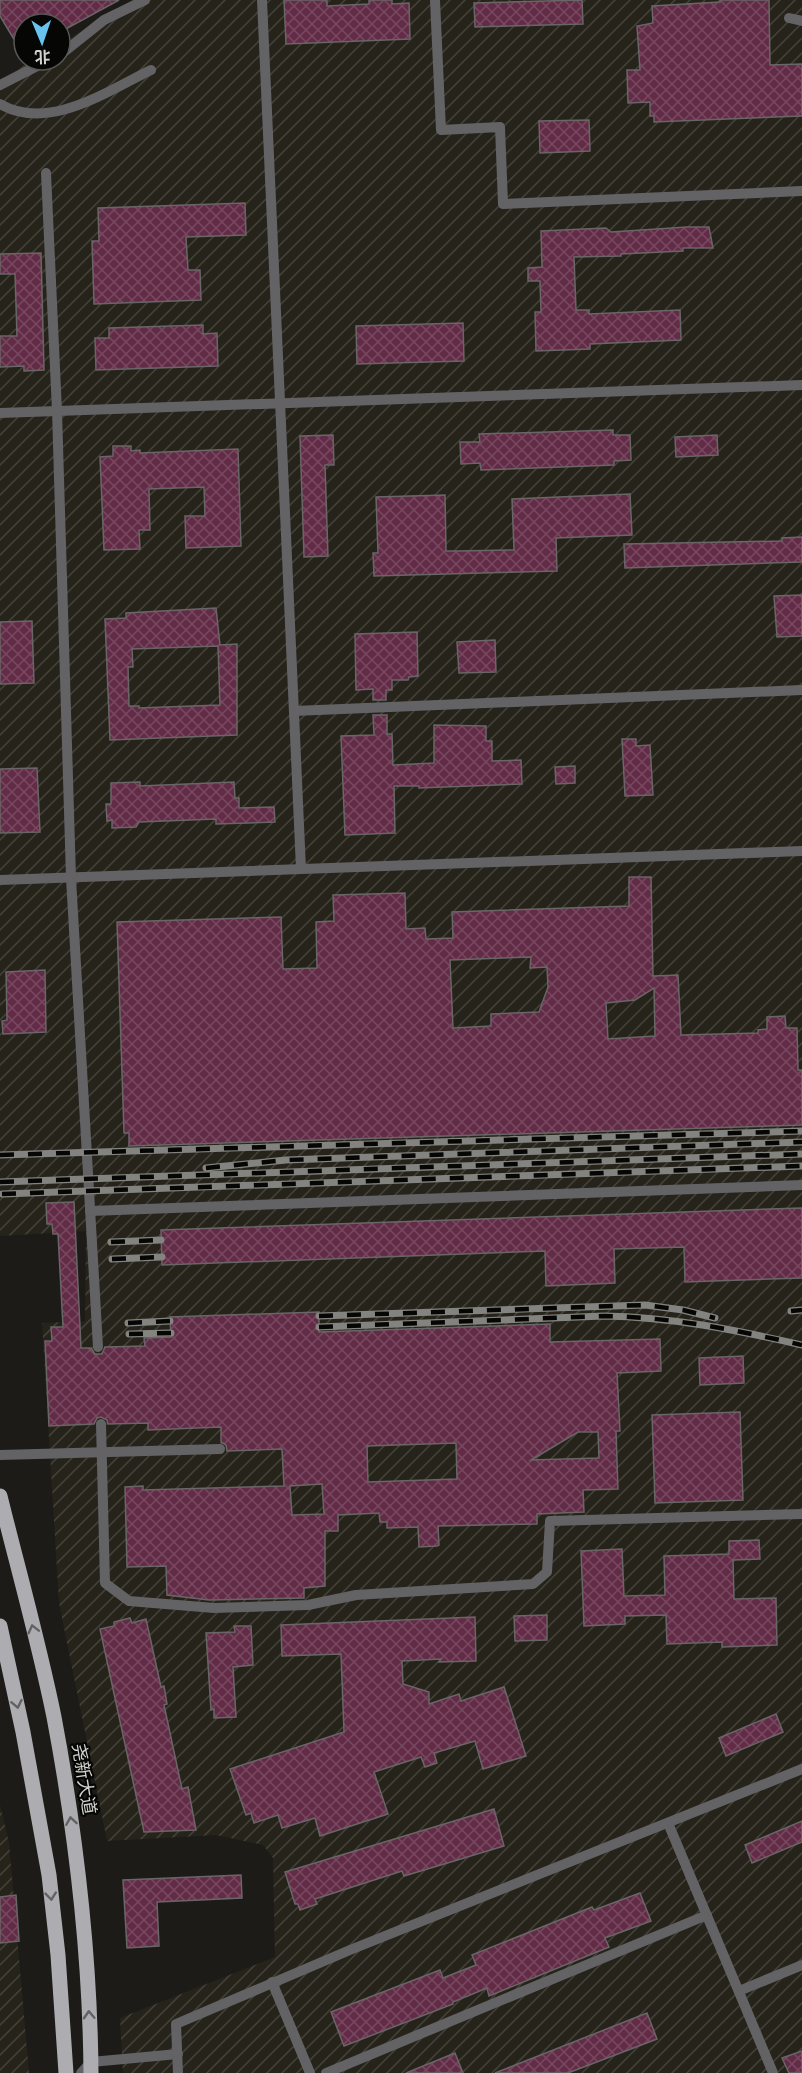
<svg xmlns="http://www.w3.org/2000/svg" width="802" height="2073" viewBox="0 0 802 2073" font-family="'Nunito Sans','Noto Sans SC',sans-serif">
<defs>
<pattern id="industrial-furrows" width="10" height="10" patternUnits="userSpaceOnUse" patternTransform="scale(1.5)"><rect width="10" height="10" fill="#26231b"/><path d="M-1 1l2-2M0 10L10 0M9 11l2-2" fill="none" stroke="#45423b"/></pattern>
<pattern id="building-cross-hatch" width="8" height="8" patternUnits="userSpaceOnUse" patternTransform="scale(1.5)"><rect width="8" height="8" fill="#622b46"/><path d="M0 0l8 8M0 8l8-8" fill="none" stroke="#784960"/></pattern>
</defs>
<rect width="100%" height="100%" fill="#1c1b17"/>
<g fill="url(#industrial-furrows)">
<polygon points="132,0 802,0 802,2073 123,2073 120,2018 275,1957 273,1858 263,1845 216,1835 107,1841 59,1603 42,1323 85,1321 86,1231 0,1236 0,80 33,60 60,60 60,44"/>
<polygon points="0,1805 9,1843 29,2073 0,2073"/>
</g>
<g fill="url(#building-cross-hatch)" stroke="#6a6667" stroke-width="1.5" fill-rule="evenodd">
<polygon points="0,0 119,0 64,30 61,24 24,24 24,56 0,16"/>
<polygon points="284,0 327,0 327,6 369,4 369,0 392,0 392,4 409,3 410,39 286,44"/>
<polygon points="582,0 583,24 475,27 474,3"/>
<polygon points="720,0 769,0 770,65 802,64 802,116 654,122 654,116 650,116 650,102 628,103 627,70 640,70 637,26 653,23 652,6 720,2"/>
<polygon points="589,120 590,151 540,153 539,121"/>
<polygon points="245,203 246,235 186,237 188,270 200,270 201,300 94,304 92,241 99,241 98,208"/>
<polygon points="687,227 709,227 713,248 683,248 683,251 621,254 621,256 574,257 576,310 589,310 589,314 680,310 681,340 590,344 590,349 536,351 535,312 541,312 540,281 528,281 528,268 542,267 541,231 606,228 611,232"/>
<polygon points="41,253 44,370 24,371 24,366 0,367 0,336 17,336 15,274 0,274 0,254"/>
<polygon points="463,323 464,361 357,364 356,326"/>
<polygon points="203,325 203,334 217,333 218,366 96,370 95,338 109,338 109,328"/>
<polygon points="613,430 613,435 630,435 631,460 614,461 614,465 481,470 480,463 461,464 460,442 480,442 479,434"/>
<polygon points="333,435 334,465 325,465 328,556 304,557 300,436"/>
<polygon points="717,435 718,455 676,457 675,437"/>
<polygon points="113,446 131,446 131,451 140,450 140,453 238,449 241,546 186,548 185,516 205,516 204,487 149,489 150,530 139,530 140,549 104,550 100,457 113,456"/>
<polygon points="630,494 632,535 556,538 557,571 374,576 373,553 378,553 376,497 445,495 446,551 457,551 514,550 512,499"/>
<polygon points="802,537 802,562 625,568 624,544 782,541 782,538"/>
<polygon points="802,595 802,636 777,637 774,596"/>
<path d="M 216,608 L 220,645 L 237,644 L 237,735 L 110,740 L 105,619 L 126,618 L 126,613 ZM 218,646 L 220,705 L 139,708 L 139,706 L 129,706 L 128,667 L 133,667 L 132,649 Z"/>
<polygon points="32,621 34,683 0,684 0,622"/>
<polygon points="417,632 418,676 409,677 408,680 392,680 392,690 386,690 386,700 373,700 373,689 356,690 355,634"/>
<polygon points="495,640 496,672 459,673 457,642"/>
<polygon points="373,715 387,715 387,734 392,734 393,765 434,763 434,725 486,726 486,741 492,741 492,761 521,760 522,784 419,788 419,786 394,786 395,833 345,835 341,736 374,735"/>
<polygon points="622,739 636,739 636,746 650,745 653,795 625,796"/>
<polygon points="575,766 575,783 556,784 555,767"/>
<polygon points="37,768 40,832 0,833 0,769"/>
<polygon points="140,782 140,786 234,782 235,798 239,798 239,808 274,807 275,822 216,824 216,819 139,822 136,827 112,828 112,820 107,821 106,804 111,804 111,783"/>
<path d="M 629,877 L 651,877 L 653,976 L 678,975 L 681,1035 L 758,1033 L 758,1030 L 767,1029 L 767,1017 L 785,1016 L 786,1028 L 797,1028 L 798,1070 L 802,1070 L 802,1125 L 129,1146 L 129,1133 L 124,1133 L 117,922 L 281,917 L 283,969 L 317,968 L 316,922 L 334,921 L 333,895 L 405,893 L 406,929 L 425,928 L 426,939 L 453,938 L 452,912 L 629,906 ZM 531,957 L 530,968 L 547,967 L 548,987 L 539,1012 L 491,1014 L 491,1026 L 453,1028 L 450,960 ZM 654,988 L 655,1036 L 608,1039 L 606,1003 L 635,1000 Z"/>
<polygon points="45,970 46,1032 3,1034 2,1021 7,1020 6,972"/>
<path d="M 74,1202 L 81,1348 L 91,1348 L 95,1354 L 102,1354 L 105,1347 L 145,1346 L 144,1338 L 171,1337 L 170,1317 L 319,1312 L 319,1332 L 550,1324 L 550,1342 L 660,1339 L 661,1371 L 617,1373 L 620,1431 L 616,1431 L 618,1489 L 583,1490 L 584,1512 L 537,1514 L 537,1524 L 438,1526 L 439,1545 L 437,1546 L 419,1547 L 418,1527 L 387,1528 L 387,1522 L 380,1522 L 379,1513 L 338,1515 L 338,1531 L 325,1531 L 325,1586 L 304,1588 L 304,1598 L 209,1600 L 167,1595 L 166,1566 L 127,1567 L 125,1487 L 143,1486 L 143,1490 L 284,1486 L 282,1449 L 227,1451 L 226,1445 L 221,1442 L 221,1427 L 148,1430 L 148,1423 L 108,1424 L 107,1420 L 101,1417 L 97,1418 L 94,1424 L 49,1426 L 45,1341 L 52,1341 L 51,1327 L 63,1327 L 58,1234 L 53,1234 L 52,1224 L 47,1224 L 46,1203 ZM 578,1432 L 598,1432 L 599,1458 L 531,1460 ZM 456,1443 L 457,1479 L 368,1482 L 367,1446 ZM 322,1484 L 324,1514 L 292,1515 L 290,1486 Z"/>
<polygon points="802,1208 802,1278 685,1282 684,1247 614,1249 615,1283 546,1286 545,1251 162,1265 161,1230"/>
<polygon points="743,1356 744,1383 700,1385 699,1358"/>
<polygon points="740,1412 743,1500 655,1503 652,1415"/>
<polygon points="759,1540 760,1559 733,1560 734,1599 776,1598 777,1645 722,1647 722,1642 667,1644 666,1615 625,1616 625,1624 584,1626 581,1551 622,1549 624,1596 665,1595 664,1556 729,1554 729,1541"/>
<polygon points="547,1615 547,1640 515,1641 514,1616"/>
<polygon points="475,1617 476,1661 439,1662 441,1659 402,1661 403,1684 429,1692 429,1704 459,1694 461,1701 504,1687 526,1756 483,1769 475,1741 434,1753 437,1763 425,1767 421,1757 374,1772 388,1814 320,1836 315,1818 282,1828 278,1815 254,1823 251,1813 246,1815 230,1769 344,1732 341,1654 282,1656 281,1625"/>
<polygon points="130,1618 132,1623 146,1619 161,1687 164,1686 167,1704 164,1705 182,1789 188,1787 196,1830 144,1832 100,1629 114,1626 114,1622"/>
<polygon points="234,1626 251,1626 253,1665 233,1667 236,1717 214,1718 214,1709 211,1710 206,1633 235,1632"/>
<polygon points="776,1714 783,1732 726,1756 719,1738"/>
<polygon points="494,1809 504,1846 404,1876 402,1871 315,1899 317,1904 300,1910 298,1904 295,1904 285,1872"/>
<polygon points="802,1821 802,1842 752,1863 745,1845"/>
<polygon points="241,1875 242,1898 157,1902 159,1946 127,1948 123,1880"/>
<polygon points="640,1893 651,1921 605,1938 609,1947 489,1996 487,1988 453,2002 453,2004 344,2046 331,2012 440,1970 443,1978 476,1965 472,1955 592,1907 594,1910"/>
<polygon points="16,1895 19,1941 0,1943 0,1897"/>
<polygon points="647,2013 657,2039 568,2073 495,2073"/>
<polygon points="802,2051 802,2073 789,2073 782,2058"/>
<polygon points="455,2053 463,2073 406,2073"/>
</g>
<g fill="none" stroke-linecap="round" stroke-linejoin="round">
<g stroke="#636365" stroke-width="10">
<polyline points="262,0 301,869"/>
<polyline points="435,0 441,130 500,127 503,204 802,191"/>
<polyline points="789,18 802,21"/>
<polyline points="60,55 104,20 145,0"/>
<polyline points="0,85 49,60"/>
<path d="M 0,104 C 49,132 107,91 151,70"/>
<polyline points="46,173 57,411 71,878 98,1347"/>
<polyline points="0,413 802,385"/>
<polyline points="294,711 802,690"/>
<polyline points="0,880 802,851"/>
<polyline points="90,1211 802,1185"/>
<polyline points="101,1424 105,1583 129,1601 214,1608 308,1605 356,1595 533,1584 547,1572 550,1521 802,1514"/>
<polyline points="0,1455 220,1449"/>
<polyline points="668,1823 773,2073"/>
<polyline points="272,1982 310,2073"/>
<polyline points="739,1991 802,1965"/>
<polyline points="81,2073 91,2062 178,2054"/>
<polyline points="178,2073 176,2024 350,1950 802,1769"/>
<polyline points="326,2073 707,1915"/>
</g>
<g stroke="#adadb1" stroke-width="15">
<path d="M 0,1496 C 18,1569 39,1643 54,1717 C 76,1834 90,1953 91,2073"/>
<polyline points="0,1626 23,1732 49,1875 58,1955 66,2073"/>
</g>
<defs>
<g id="rail">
<polyline points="0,1155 802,1131"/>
<polyline points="206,1168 286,1160 802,1142"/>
<polyline points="0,1182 802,1154"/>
<polyline points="2,1194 802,1166"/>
<polyline points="111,1242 161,1240"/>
<polyline points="112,1259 162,1257"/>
<polyline points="791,1311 802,1310"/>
<polyline points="319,1316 645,1305 683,1310 715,1318"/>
<polyline points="128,1323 170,1321"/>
<path d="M 319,1327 L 604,1316 C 672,1317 736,1330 802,1345"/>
<polyline points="129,1334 171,1333"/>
</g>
</defs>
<use href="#rail" stroke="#83837f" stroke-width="7"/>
<use href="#rail" stroke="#060605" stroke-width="4.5" stroke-dasharray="14" stroke-linecap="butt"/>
</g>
<defs><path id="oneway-chevron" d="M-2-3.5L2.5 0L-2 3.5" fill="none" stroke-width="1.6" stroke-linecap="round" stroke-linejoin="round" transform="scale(1.5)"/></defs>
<g stroke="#626264">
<use href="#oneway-chevron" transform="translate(33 1629) rotate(-104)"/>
<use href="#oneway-chevron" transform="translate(17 1704) rotate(78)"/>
<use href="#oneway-chevron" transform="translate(71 1821) rotate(-99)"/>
<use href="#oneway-chevron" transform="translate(51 1896) rotate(84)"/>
<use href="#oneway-chevron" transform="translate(89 2015) rotate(-93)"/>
</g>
<g text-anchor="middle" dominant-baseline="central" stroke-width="4.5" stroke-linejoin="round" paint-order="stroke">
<g font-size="18" fill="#d3d3d0" stroke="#060605">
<text transform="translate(84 1779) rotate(81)">尧新大道</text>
</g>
</g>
<g transform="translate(42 42) rotate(178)"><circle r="28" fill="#060605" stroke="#585856" stroke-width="1.5"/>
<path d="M0-4.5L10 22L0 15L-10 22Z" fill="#66c4ef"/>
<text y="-9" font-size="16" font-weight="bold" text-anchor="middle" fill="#d3d3d0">北</text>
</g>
</svg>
